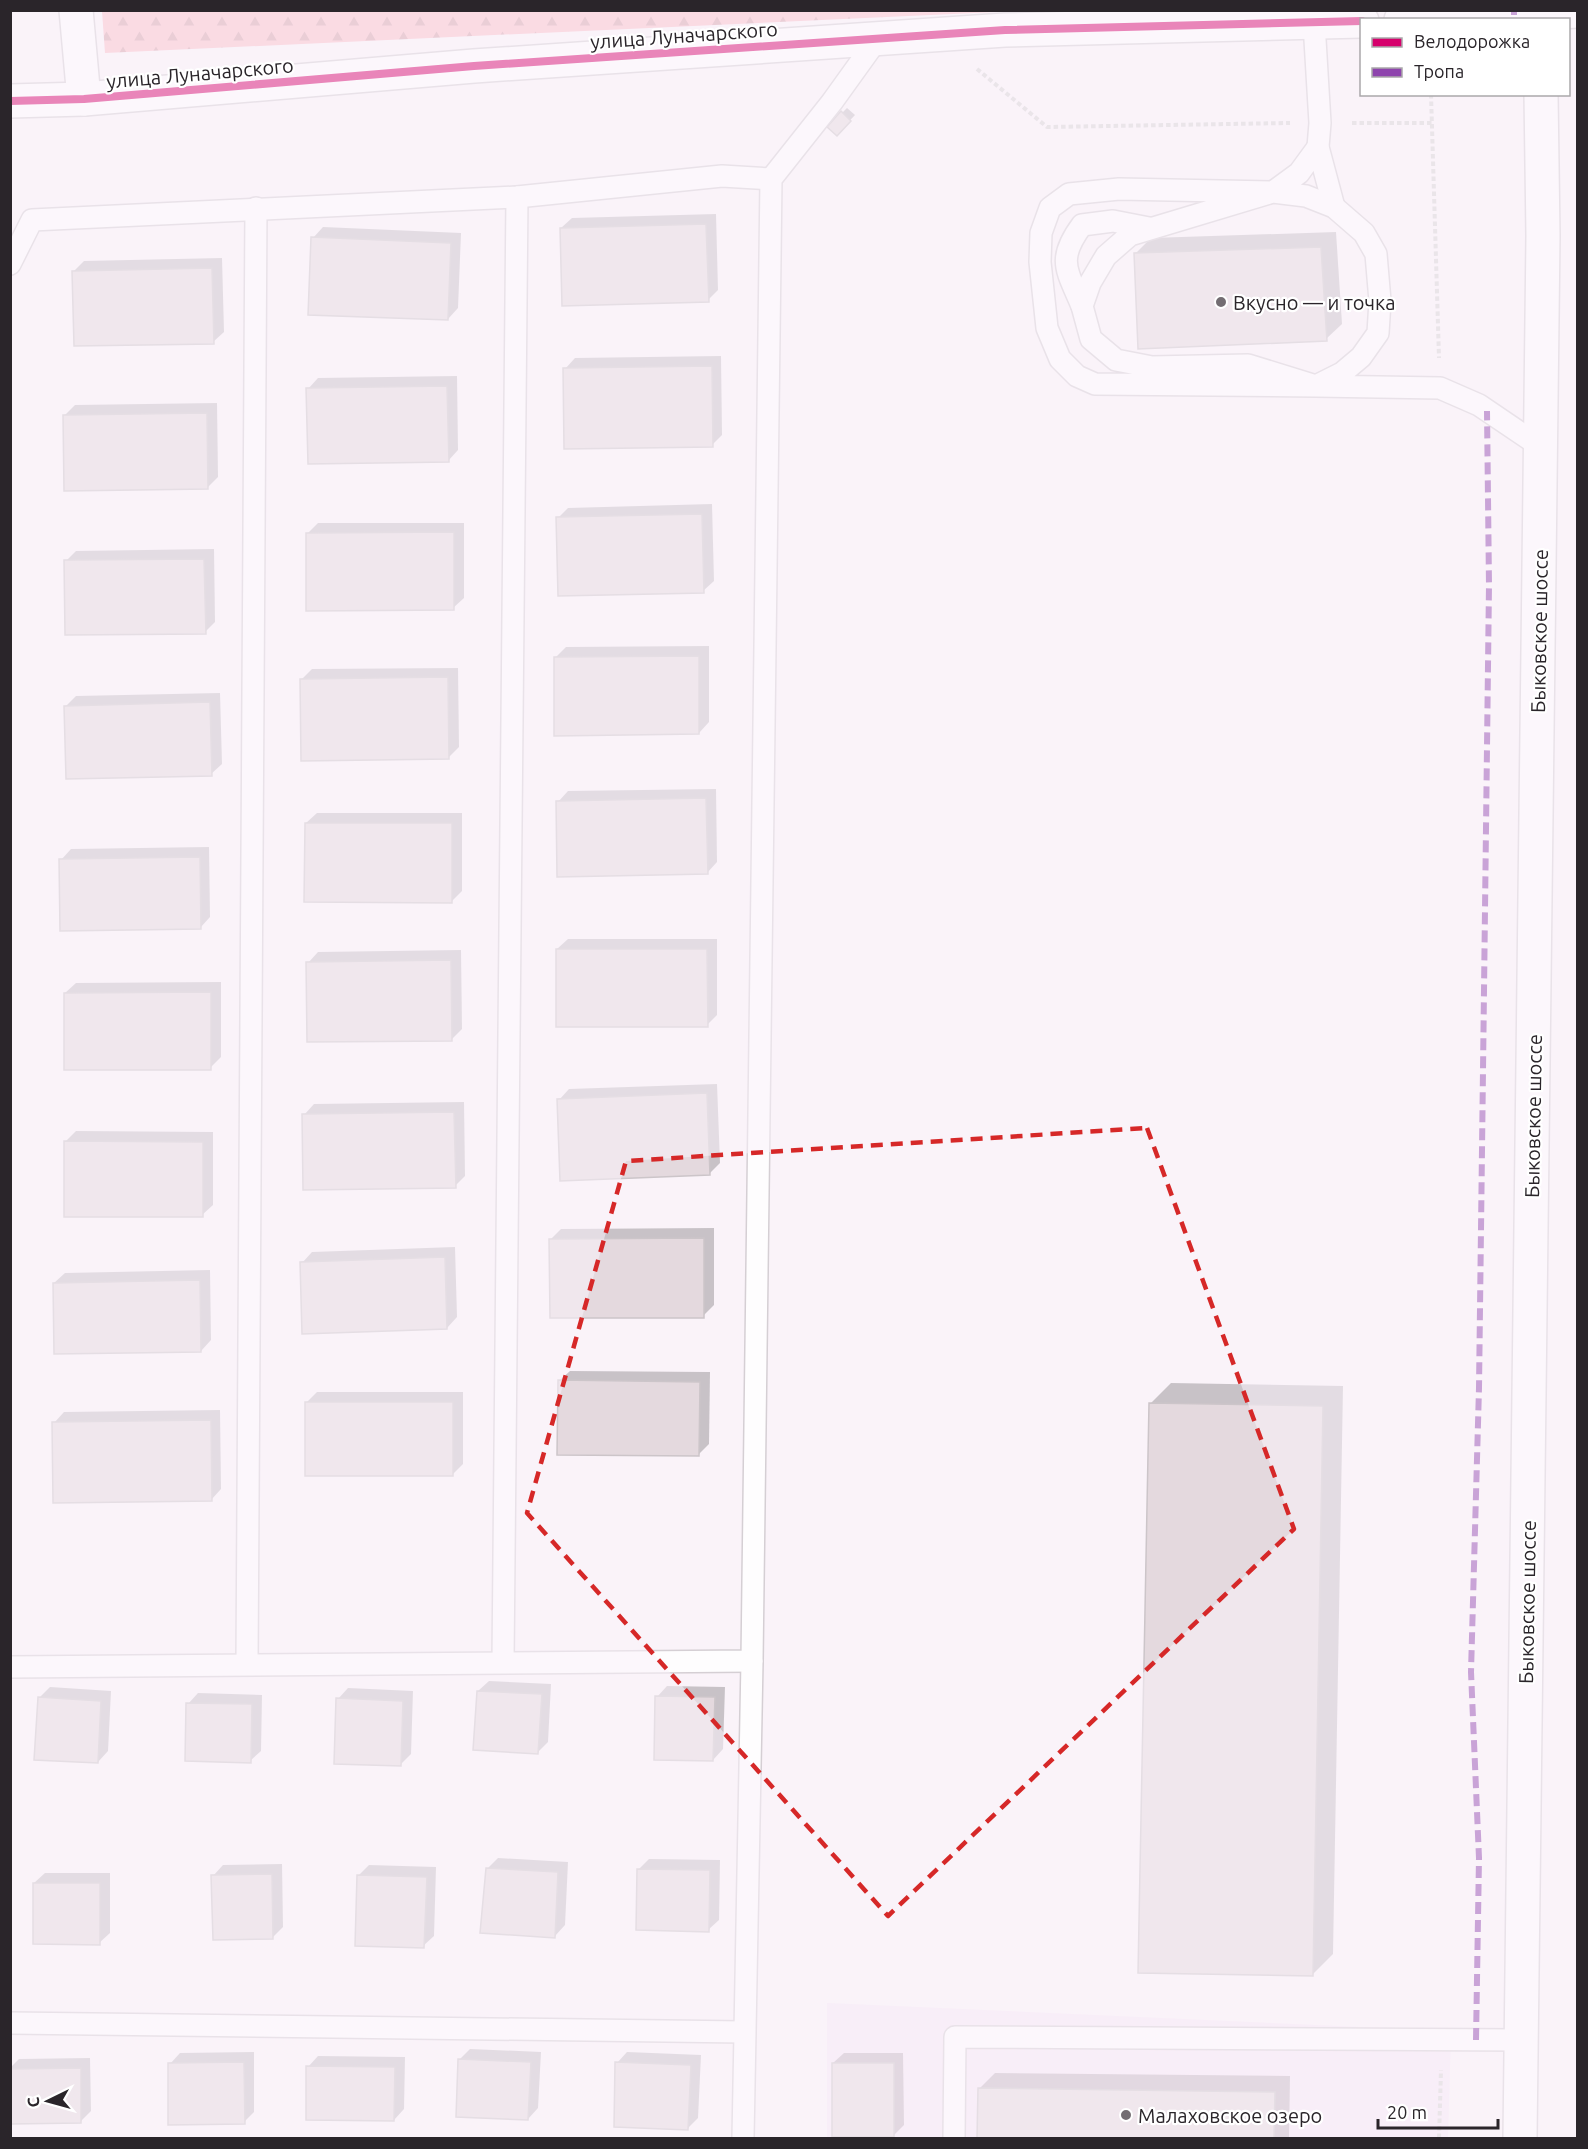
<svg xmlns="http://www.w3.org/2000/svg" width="1588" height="2149" viewBox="0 0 1588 2149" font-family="Ubuntu,sans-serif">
<defs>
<pattern id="forest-firs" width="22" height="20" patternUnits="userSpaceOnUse" patternTransform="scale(1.5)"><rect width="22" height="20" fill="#fbbec8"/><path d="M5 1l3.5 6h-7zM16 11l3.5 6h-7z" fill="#d7a3ac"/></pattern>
</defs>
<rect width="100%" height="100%" fill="#faf3f9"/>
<polygon fill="#f7e8f5" points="827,2003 1451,2031 1448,2138 827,2138"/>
<polygon fill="url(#forest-firs)" points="102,11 102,10 1017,11 105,53"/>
<g fill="#0003">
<polygon points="847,108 855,115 837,134 829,126"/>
<polygon points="716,214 718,290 708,300 561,228 572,218"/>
<polygon points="323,227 461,233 458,308 448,319 313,238"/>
<polygon points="1336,232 1342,324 1326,339 1135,254 1151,238"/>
<polygon points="222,258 224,332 213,342 73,272 84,261"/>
<polygon points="721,356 722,435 712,445 565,369 575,358"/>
<polygon points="457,376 458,450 448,461 308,389 318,378"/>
<polygon points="217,403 218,477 208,487 64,416 75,405"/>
<polygon points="712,504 714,581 703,591 558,518 568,508"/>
<polygon points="318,523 464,523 464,598 453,608 307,534"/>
<polygon points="214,549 215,622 205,632 66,561 76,551"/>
<polygon points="709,646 709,722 699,733 555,658 566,647"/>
<polygon points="458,668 459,747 448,758 301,680 312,669"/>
<polygon points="220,693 222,764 211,774 66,706 76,696"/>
<polygon points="716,789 717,862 707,873 558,802 568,791"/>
<polygon points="317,813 462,813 462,891 452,901 306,823"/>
<polygon points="209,847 210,917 200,928 61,860 71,849"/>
<polygon points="568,939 717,939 717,1015 707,1025 557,949"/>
<polygon points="461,950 462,1029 452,1039 308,963 318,952"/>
<polygon points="221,982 221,1057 210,1068 65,993 76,983"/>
<polygon points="717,1084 720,1163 709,1174 559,1100 569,1089"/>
<polygon points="464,1102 465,1176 455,1186 304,1115 314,1104"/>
<polygon points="76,1131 213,1132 213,1205 202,1215 65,1142"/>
<polygon points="714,1228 714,1305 703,1316 551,1239 561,1229"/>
<polygon points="455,1247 457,1317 447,1328 302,1263 312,1252"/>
<polygon points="210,1270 211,1340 201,1351 54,1283 65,1273"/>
<polygon points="570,1371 710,1372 709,1444 698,1455 559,1381"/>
<polygon points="1171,1383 1343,1386 1333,1954 1313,1974 1150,1404"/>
<polygon points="317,1392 463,1392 463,1464 452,1475 307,1402"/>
<polygon points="220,1410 221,1489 211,1500 54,1423 64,1412"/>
<polygon points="489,1681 551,1684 548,1742 537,1753 478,1691"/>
<polygon points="667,1686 725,1687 723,1749 713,1760 657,1697"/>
<polygon points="50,1687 111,1691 108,1751 98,1762 39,1698"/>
<polygon points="348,1688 413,1691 411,1754 400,1765 338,1699"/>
<polygon points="198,1693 262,1695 261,1751 250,1761 188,1704"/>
<polygon points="498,1858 568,1862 565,1925 555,1936 487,1869"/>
<polygon points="649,1859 720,1860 719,1920 708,1930 639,1869"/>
<polygon points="282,1864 283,1927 273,1937 213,1876 223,1865"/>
<polygon points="369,1865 436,1867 434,1936 423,1946 359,1875"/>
<polygon points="45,1873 110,1873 110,1933 99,1943 34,1883"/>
<polygon points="470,2049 541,2052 538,2108 528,2119 459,2060"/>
<polygon points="254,2052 254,2112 244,2122 170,2064 180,2053"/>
<polygon points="627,2052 701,2055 698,2118 688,2128 617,2063"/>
<polygon points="844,2053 903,2053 904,2125 893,2136 833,2063"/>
<polygon points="318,2056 405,2057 404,2109 394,2120 308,2067"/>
<polygon points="90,2058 91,2111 80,2122 10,2122 10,2068 19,2059"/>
<polygon points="995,2073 1290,2076 1289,2138 979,2138 979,2089"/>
</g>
<g fill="#e4d9de" stroke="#ccc5c9" stroke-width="1.5">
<polygon points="841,111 851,121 837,136 827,127"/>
<polygon points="706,224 709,302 562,306 560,228"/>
<polygon points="311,237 451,243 448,320 308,315"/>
<polygon points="1321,247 1327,341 1138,349 1134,253"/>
<polygon points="212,268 214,344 74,346 72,271"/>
<polygon points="712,366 713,447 564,449 563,368"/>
<polygon points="447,386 449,462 308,464 306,388"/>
<polygon points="207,413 208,489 64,491 63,415"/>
<polygon points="702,514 704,593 558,596 556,517"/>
<polygon points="454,532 454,610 306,611 306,533"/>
<polygon points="204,559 206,634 65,635 64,560"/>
<polygon points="699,656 699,734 554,736 554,657"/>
<polygon points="448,677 449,759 301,761 300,679"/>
<polygon points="210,702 212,776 66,779 64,706"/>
<polygon points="706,798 708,874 557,877 556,801"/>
<polygon points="305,823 452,823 452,903 304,902"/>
<polygon points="200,857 201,929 60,931 59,859"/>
<polygon points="556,949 707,949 708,1027 556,1027"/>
<polygon points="451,960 452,1041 307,1042 306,962"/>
<polygon points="211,992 211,1070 64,1070 64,993"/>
<polygon points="707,1093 710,1175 560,1181 557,1099"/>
<polygon points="454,1112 456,1188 303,1190 302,1114"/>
<polygon points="64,1141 203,1142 203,1217 64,1217"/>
<polygon points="704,1238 704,1318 550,1318 549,1239"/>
<polygon points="445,1257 447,1329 302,1334 300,1262"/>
<polygon points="200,1280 201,1352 54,1354 53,1283"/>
<polygon points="558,1380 700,1382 699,1456 557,1455"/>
<rect x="305" y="1402" width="148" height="74"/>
<polygon points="1149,1403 1323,1406 1313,1976 1138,1973"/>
<polygon points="211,1420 212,1501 53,1503 52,1422"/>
<polygon points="477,1691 542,1694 538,1754 473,1750"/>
<polygon points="655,1696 715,1697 713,1761 654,1760"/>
<polygon points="38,1697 101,1701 98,1763 34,1760"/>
<polygon points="336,1698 403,1701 401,1766 334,1764"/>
<polygon points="186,1703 252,1704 251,1763 185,1761"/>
<polygon points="486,1868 558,1872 555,1938 480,1933"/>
<polygon points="637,1869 710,1870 709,1932 636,1930"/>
<polygon points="272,1874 273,1939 213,1940 211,1875"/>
<polygon points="357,1875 427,1877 424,1948 355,1946"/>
<polygon points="33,1883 100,1883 100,1945 33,1944"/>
<polygon points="458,2059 531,2062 528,2120 456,2117"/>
<polygon points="244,2062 245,2124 168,2125 168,2063"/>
<polygon points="615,2062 691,2065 688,2130 614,2127"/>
<rect x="832" y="2063" width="62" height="74"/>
<polygon points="306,2066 395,2067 394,2121 306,2120"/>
<polygon points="81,2068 81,2123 10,2124 10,2069"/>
<polygon points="978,2088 1275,2092 1274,2138 977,2138"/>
</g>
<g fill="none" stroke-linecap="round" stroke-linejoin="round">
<defs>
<g id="service">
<polyline points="1314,23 1320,123 1318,147 1334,207"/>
<polyline points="1318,147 1299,173 1273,192 1119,189 1069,194 1050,208 1041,233 1040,262 1047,328 1060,359 1077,376 1095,384 1316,386 1342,373 1361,357 1378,333 1380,301 1376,254 1364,233 1334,207 1306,196 1273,192 1130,235 1106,256 1090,283 1082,306 1091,339 1116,360 1152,367 1248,365 1316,386 1440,388 1479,405 1541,447"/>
<polyline points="10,264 32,220 517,197 722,176 771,179"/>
<path d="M 1082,306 C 1067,270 1056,260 1082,225 L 1113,221 L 1149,228"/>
<polyline points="503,1662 517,197"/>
<polyline points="247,1664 256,208"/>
<polyline points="10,1667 752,1661 771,179 832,102 878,38"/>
<polyline points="10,2023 744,2032"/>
<polyline points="743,2138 752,1661"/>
<polyline points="954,2138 955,2037 1522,2040"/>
</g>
<g id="minor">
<polyline points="76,10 84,99"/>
<polyline points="1401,20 1578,11"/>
<polyline points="10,101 84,99 474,66 1005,30 1362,21"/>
</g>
<g id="primary">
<polyline points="1541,20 1541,10"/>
<polyline points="1520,2138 1543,236 1541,94"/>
</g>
</defs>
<use href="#service" stroke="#d5cfd4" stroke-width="24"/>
<use href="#minor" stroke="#d5cfd4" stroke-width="36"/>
<use href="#primary" stroke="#d5cfd4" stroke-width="36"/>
<g stroke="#d7d4d6" stroke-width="4" stroke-dasharray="4.5 3" stroke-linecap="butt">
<polyline points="977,69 1047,127 1290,123"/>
<polyline points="1431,94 1439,358"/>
<polyline points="1352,123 1432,123"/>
<polyline points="1439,2138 1441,2070"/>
</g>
<use href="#service" stroke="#fefdfe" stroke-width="21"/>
<use href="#minor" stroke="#fefdfe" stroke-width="33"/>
<use href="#primary" stroke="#fefdfe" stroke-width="33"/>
<g stroke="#8e44ad" stroke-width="6" stroke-dasharray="12 6" stroke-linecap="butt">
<polyline points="1514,15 1514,10"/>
<polyline points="1476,2040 1479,1858 1471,1672 1479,1388 1484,991 1489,585 1487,411"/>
</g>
<defs>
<polyline id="cycleway" points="10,101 84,99 474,66 1005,30 1362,21"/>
</defs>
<use href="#cycleway" stroke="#fff" stroke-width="11"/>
<use href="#cycleway" stroke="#d6006c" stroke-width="8"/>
</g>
<path d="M0 0H1588V2149H0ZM 1147,1128 L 1294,1529 L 888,1916 L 527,1513 L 626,1161 Z" fill="#faf3f9" fill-opacity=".55" fill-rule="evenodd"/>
<path fill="none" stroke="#d62828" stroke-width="4.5" stroke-dasharray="12 8" stroke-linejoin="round" d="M 1147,1128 L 1294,1529 L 888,1916 L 527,1513 L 626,1161 Z"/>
<g fill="#736d72" stroke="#fff" stroke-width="2">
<circle cx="1221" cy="302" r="6"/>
<circle cx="1126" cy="2115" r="6"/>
</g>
<g text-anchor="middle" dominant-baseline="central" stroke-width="4.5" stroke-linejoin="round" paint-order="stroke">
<g font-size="20" fill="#2a252a" stroke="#fff">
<text transform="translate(684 35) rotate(-4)">улица Луначарского</text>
<text transform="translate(200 73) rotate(-5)">улица Луначарского</text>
<text transform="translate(1539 631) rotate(-89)">Быковское шоссе</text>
<text transform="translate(1533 1116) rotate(-89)">Быковское шоссе</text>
<text transform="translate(1527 1602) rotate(-89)">Быковское шоссе</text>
</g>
<g font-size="20" fill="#2a252a" stroke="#fff" text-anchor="start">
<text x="1233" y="302">Вкусно — и точка</text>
<text x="1138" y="2115">Малаховское озеро</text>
</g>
</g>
<rect width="1588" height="2149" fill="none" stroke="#2a252a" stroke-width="24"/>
<rect x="1360" y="18" width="210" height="78" fill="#ffffff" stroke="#aaa8aa" stroke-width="1.5"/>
<rect x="1372" y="38" width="30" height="9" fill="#d6006c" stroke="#aaa8aa" stroke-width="1.5"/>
<text x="1414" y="48" font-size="18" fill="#2a252a">Велодорожка</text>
<rect x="1372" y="68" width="30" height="9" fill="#8e44ad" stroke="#aaa8aa" stroke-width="1.5"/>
<text x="1414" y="78" font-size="18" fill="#2a252a">Тропа</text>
<g transform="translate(48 2101) rotate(265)" stroke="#ffffff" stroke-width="4.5" paint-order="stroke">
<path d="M0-4.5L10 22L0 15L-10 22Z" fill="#2a252a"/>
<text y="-9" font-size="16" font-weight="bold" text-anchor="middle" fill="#2a252a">С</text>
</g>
<path d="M1378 2119v9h120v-9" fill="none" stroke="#2a252a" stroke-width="3"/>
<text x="1387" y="2119" font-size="18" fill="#2a252a" stroke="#ffffff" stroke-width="4.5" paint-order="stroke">20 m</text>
</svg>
